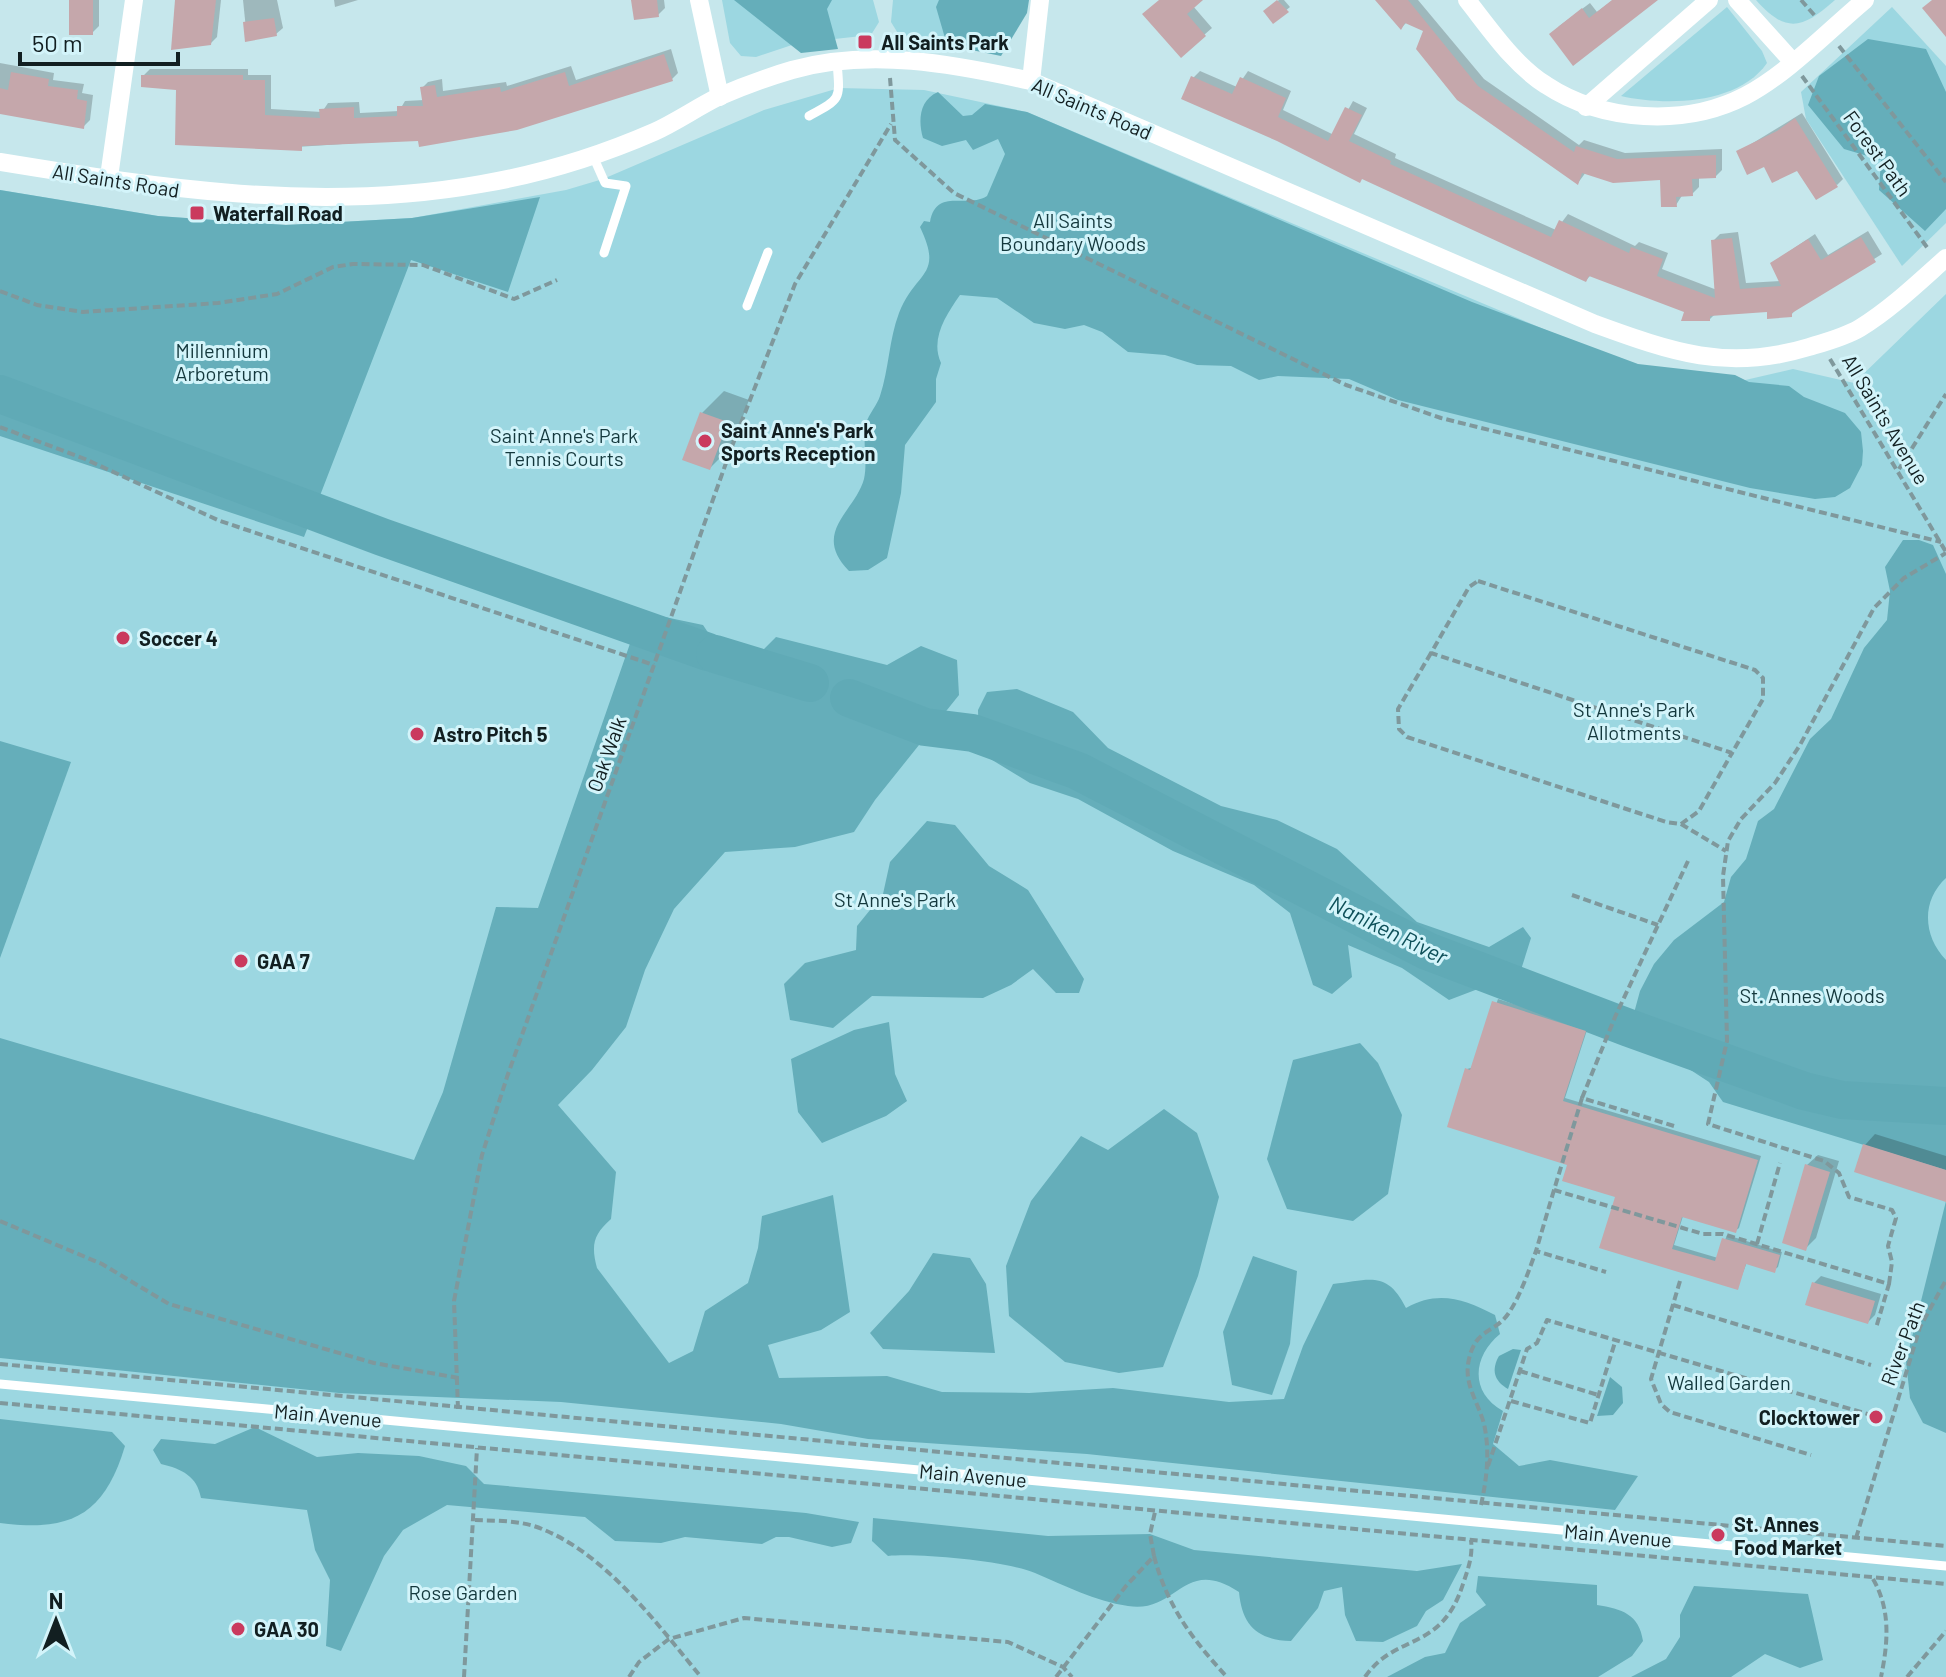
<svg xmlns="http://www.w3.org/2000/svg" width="1946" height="1677" viewBox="0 0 1946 1677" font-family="Barlow,sans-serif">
<rect width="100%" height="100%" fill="#c6e7ec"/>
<g fill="#9cd7e1">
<polygon points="722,0 873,0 879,22 871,35 798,43 756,57 741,56 730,43"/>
<polygon points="893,0 1014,0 970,41 899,35 891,22"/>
<path d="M 1756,0 L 1835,0 C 1803,28 1787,35 1756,0 Z"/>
<path d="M 1727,7 L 1762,51 L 1767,63 C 1738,105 1665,106 1621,96 Z"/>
<polygon points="1892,7 1946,66 1946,223 1902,266 1806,119 1801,92"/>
<polygon points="839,88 924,90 1027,112 1639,369 1728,384 1793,369 1854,383 1946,294 1946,1677 0,1677 0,190 158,216 286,225 412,218 566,190 603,179 764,110"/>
</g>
<g fill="#65aeba">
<polygon points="734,0 832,0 827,9 838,49 801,53"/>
<polygon points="939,0 1029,0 1027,13 1001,56 947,45 936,7"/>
<polygon points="1868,39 1926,49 1946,92 1946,209 1925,231 1879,190 1881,160 1844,149 1808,105 1819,76"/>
<path d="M 938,92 L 963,116 L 972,115 L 985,104 L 1027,112 L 1472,302 L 1638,364 L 1735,375 L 1749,382 L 1789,386 L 1804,397 L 1845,413 L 1861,432 L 1863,451 L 1862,465 L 1850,488 L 1835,497 L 1815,499 L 1750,488 L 1398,400 L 1349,379 L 1278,376 L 1259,380 L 1231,366 L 1197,365 L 1165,355 L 1128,352 L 1102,332 L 1084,325 L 1065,329 L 1034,323 L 997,298 L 960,295 C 946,315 930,339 941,363 L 936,379 L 936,402 L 905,445 L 901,493 L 887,558 L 868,570 L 849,571 C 811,532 855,512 864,479 C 868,461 862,441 866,423 C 869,414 877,405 880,396 C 889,369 889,339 899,313 C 916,270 944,277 920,227 L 924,221 L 930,222 C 936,187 967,209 987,196 L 1005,154 L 998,139 L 973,150 L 966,140 L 942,146 L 923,138 C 918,121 919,100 938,92 Z"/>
<polygon points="0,190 158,216 286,225 412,218 540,197 508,292 411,260 304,537 0,436"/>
<path d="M 1903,540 L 1919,540 L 1933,545 L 1946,574 L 1946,878 C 1921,901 1923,936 1946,960 L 1946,1170 L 1723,1102 L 1709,1082 L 1640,1037 L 1634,1013 L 1640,991 L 1654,964 L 1674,940 L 1724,902 L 1731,877 L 1746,859 L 1758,821 L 1774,809 L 1810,739 L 1831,719 L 1864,648 L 1887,620 L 1890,591 L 1885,567 Z"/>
<path d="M 641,612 L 703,625 L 737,676 L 776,637 L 887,665 L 921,646 L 957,660 L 959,695 L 875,800 L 854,832 L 795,847 L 725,852 L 674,909 L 645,970 L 626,1027 L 592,1070 L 558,1105 L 616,1172 L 611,1219 C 593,1235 591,1245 597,1268 L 669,1363 L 693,1351 L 705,1311 L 748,1283 L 758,1248 L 762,1216 L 833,1195 L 850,1312 L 821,1330 L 768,1345 L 779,1378 L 887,1376 L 942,1392 L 1029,1393 L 1113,1388 L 1229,1402 L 1284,1399 L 1303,1346 L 1333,1284 C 1370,1280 1387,1270 1406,1308 C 1438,1290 1464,1299 1495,1315 L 1500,1334 C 1473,1356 1469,1392 1503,1411 L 1493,1444 L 1519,1466 L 1550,1460 L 1638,1476 L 1615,1510 L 1087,1454 L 868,1439 L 781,1424 L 561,1402 L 339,1393 L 0,1358 L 0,1038 L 414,1160 L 443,1092 L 496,907 L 538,908 Z"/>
<polygon points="1017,689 1073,712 1108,748 1221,806 1277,820 1337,849 1417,922 1489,947 1523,927 1531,938 1520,973 1449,1000 1402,968 1348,945 1352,977 1332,994 1313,985 1290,913 1254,885 1173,851 1078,799 1030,783 979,752 978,710 987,692"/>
<polygon points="0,741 71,762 0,958"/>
<polygon points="927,821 955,825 989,866 1028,890 1084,979 1079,993 1056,993 1033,969 1011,985 983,998 872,996 833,1028 790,1020 784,984 805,963 856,950 857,926 883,894 890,862"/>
<polygon points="889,1022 895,1074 907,1101 886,1116 822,1143 798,1112 791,1059 854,1030"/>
<polygon points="1360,1043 1378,1063 1402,1115 1388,1194 1353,1221 1287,1209 1267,1159 1293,1060"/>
<polygon points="1164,1109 1197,1133 1219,1197 1198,1276 1163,1367 1119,1373 1065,1362 1009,1316 1006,1266 1031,1201 1081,1136 1108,1150"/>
<polygon points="1946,1201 1946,1433 1923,1423 1910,1398 1906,1361"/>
<polygon points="933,1253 970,1258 986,1284 995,1353 883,1349 870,1333 909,1291"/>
<polygon points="1253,1256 1297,1271 1290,1344 1272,1395 1232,1385 1223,1332"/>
<path d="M 0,1419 L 112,1432 L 125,1446 C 104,1516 70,1532 0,1523 Z"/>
<path d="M 255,1427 L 317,1457 L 358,1453 L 419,1456 L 466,1466 L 484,1484 L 806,1513 L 859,1522 L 851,1543 L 832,1547 L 789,1537 L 776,1537 L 762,1544 L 685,1537 L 661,1543 L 615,1541 L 585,1517 L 447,1505 L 403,1530 L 384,1556 L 341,1651 L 326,1646 L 330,1580 L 315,1550 L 307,1510 L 201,1498 C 197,1476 182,1469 161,1464 L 153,1450 L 161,1439 L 215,1444 Z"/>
<path d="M 873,1518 L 1048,1536 L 1150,1534 L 1194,1550 L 1417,1571 L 1462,1564 L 1443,1600 L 1426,1611 L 1417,1626 L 1383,1642 L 1356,1641 L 1345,1615 L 1342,1587 L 1324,1591 L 1318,1608 L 1291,1641 C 1257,1640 1242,1625 1239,1592 C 1183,1555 1178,1614 1128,1606 C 1094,1601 1066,1586 1035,1573 C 1006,1561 920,1553 888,1556 L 872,1541 Z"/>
<path d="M 1478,1576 L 1597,1585 L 1597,1605 C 1622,1609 1639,1614 1643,1641 L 1632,1656 L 1598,1677 L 1387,1677 L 1425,1657 L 1445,1653 L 1460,1623 L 1486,1605 L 1476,1592 Z"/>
<polygon points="1694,1586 1808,1594 1823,1660 1800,1668 1765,1654 1731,1677 1631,1677 1666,1659 1680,1637 1680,1615"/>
</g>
<g fill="#60aab6">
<path d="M 1513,1349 L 1521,1350 L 1508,1389 C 1494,1381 1491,1370 1499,1356 Z"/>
<polygon points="1610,1377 1622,1387 1623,1403 1613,1415 1597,1416"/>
</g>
<g fill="#0003">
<polygon points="71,0 99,0 99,26 92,33"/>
<polygon points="177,0 221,0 217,37 210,44"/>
<polygon points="243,0 277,0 283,28 276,34 247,39"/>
<polygon points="334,0 358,0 335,7"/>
<polygon points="633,0 664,0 665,8 658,15"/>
<polygon points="1161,0 1200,0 1193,6 1212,28 1181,55"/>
<polygon points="1279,0 1284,0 1290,7 1273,21 1266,11"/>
<polygon points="1378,0 1418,0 1484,79 1579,145 1584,140 1625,153 1722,149 1722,170 1716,176 1699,177 1699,187 1692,194 1683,194 1676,205 1661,178 1586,172 1578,183 1459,99 1425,30 1407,22 1402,27"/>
<polygon points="1613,0 1655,0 1558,27 1590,3 1597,12"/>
<polygon points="671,49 678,73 672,79 420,139 281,148 178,88 143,76 150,69 248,69 248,75 271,75 271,109 322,112 328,103 359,102 360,113 399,111 405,101 424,100 422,88 428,82 442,79 443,91 506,82 507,86 571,66 576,80"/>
<polygon points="0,63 54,73 53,80 84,84 82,93 93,95 90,120 83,127 0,113"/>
<polygon points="1200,71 1237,87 1248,71 1291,91 1283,110 1334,135 1353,101 1367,108 1354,134 1396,154 1395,158 1556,230 1568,214 1635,246 1639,242 1668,253 1662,269 1717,290 1713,241 1720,234 1738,232 1746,283 1781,281 1772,263 1815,234 1828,255 1868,231 1882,254 1798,307 1791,315 1768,309 1716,313 1710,319 1591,275 1586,280 1193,78"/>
<polygon points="1802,113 1843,179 1837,185 1798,169 1738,152"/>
<polygon points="724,391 749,400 732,446 710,468 702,413"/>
<polygon points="1498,999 1588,1027 1565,1098 1761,1156 1739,1228 1735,1231 1683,1216 1674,1245 1718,1258 1727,1235 1782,1252 1778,1267 1774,1270 1747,1262 1737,1288 1601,1246 1617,1196 1570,1164 1467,1069 1474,1067"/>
<polygon points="1875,1134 1946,1156 1946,1199 1865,1145"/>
<polygon points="1818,1155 1839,1161 1816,1238 1806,1248 1807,1165"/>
<polygon points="1821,1276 1881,1294 1875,1315 1868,1322 1814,1283"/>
</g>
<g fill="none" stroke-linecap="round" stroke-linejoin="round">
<g stroke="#60aab6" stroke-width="38">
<polyline points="0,394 382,537 708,652"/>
<polyline points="715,654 810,683"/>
<polyline points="849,698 925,727 973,733 1078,771 1427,951 1629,1028 1804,1091 1842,1100 1946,1106"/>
</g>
</g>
<g fill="#c5a7ab">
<rect x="69" y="0" width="24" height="35"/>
<polygon points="175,0 216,0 211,45 171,50"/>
<polygon points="631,0 657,0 659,17 634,20"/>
<polygon points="1159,0 1203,0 1187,14 1206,36 1181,58 1142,14"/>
<polygon points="1277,0 1289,12 1273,24 1263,11"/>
<polygon points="1375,0 1408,0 1478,86 1574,152 1576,146 1617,159 1716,155 1716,178 1692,179 1693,196 1676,197 1677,207 1661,207 1660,180 1613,183 1582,173 1578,185 1457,100 1416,49 1423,31 1405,23 1401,30"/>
<polygon points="1612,0 1658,0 1573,66 1549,34 1582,8 1589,18"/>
<polygon points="1932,0 1946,0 1946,37 1922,8"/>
<polygon points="274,18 277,36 245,42 243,22"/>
<polygon points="664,54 673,81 517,130 419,147 418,141 302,146 302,151 175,145 176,90 141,87 141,75 243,75 243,80 265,80 265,115 320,118 319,109 354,107 354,118 397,116 397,106 423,106 420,87 435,85 437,97 500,87 501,92 565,72 569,86"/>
<polygon points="11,72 49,79 48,86 78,90 77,99 87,101 84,129 0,114 0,88 8,90"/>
<polygon points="1191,76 1232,94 1240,77 1286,98 1278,117 1328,141 1345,107 1362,115 1349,141 1391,161 1390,164 1551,237 1559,220 1629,253 1631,247 1663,259 1657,276 1715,298 1711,240 1732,238 1740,289 1781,286 1770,263 1808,239 1821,260 1861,237 1876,262 1792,313 1792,317 1767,319 1767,312 1710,316 1710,321 1681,321 1684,312 1589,276 1586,282 1362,179 1360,183 1277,141 1181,99"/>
<polygon points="1795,118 1838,187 1816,200 1797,171 1772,183 1764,167 1747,175 1736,151 1777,131"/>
<polygon points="700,412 728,422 710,470 682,460"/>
<polygon points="1492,1001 1586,1031 1563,1101 1758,1160 1736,1233 1682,1217 1672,1249 1715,1261 1722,1238 1780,1255 1775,1273 1746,1264 1738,1290 1599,1248 1615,1197 1562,1181 1567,1165 1447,1127 1465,1068 1470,1070"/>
<polygon points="1863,1144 1946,1170 1946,1202 1854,1172"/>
<polygon points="1805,1164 1830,1172 1806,1251 1782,1243"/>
<polygon points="1812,1282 1875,1301 1868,1324 1805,1305"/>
</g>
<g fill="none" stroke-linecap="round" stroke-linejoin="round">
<g stroke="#7f989c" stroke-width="4" stroke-dasharray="8 4" stroke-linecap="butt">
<polyline points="1801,0 1816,17"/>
<polyline points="1839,46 1946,182"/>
<polyline points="1802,76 1929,250"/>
<polyline points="890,78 895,140 954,193 1346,385 1441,418 1941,542"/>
<polyline points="0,291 37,305 83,312 218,303 277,294 333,267 353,264 423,265 514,299 557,280"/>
<polyline points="1830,359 1946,552"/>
<polyline points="0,427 85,459 220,521 654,665"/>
<polyline points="1899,469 1946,394"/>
<polygon points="1478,581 1755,670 1763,678 1763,699 1732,753 1431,653 1469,587"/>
<polyline points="1431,653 1398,709 1399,729 1407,737 1666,822 1681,824 1699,811 1732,753"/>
<polyline points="1681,824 1726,851"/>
<polyline points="1572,895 1658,925"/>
<polyline points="1582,1098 1615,1017 1688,861"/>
<polyline points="1674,1126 1582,1098 1554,1190 1703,1234 1723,1234 1889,1284 1876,1328"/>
<polyline points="1554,1190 1536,1251 1606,1272"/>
<polyline points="0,1221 102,1264 169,1304 374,1363 459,1378"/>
<polyline points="1757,1244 1780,1163"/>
<polyline points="1680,1281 1651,1379 1661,1404 1670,1412 1811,1455"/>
<polyline points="1889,1284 1892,1262 1888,1246 1896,1218 1892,1210 1849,1197 1839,1173 1824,1161 1708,1124 1727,1041 1723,876 1728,841 1741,819 1775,783 1800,745 1874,608 1904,578 1946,553"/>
<polyline points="1673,1305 1871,1365"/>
<polyline points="0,1364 1946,1546"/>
<polyline points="1520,1371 1598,1395"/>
<polyline points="1511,1401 1590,1423 1616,1339"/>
<polyline points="0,1403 1946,1584"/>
<polyline points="458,1409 454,1301 482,1155 507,1077 731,449 795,284 891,124"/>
<polyline points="1488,1466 1527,1349 1537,1343 1547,1320 1871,1415"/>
<path d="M 1481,1505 C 1487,1478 1490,1451 1484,1424 C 1478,1401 1463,1384 1469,1359 C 1476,1328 1495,1333 1508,1314 C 1520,1297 1529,1270 1536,1251"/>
<path d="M 475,1520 C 497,1521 521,1520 542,1529 C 607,1555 658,1625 701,1677"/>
<polyline points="1856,1538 1920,1327 1946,1280"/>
<path d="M 1154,1556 C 1167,1606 1192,1639 1227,1677"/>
<path d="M 1873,1579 C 1891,1610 1888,1643 1881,1677"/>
<polyline points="464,1677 477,1448"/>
<polyline points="629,1677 639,1662 669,1639 744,1618 1008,1642 1063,1667 1072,1677"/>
<polyline points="1056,1677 1126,1586 1154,1556 1150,1534 1155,1512"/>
<path d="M 1365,1677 C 1396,1632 1441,1653 1463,1584 C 1468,1569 1473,1556 1471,1540"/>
<polyline points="1907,1677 1946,1631"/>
</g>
<g stroke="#fff" stroke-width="9">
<path d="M 809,116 C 842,98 840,100 837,62"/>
<polyline points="593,156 605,183 626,186 604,253"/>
<polyline points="747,306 768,252"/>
<polyline points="0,1384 1946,1566"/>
</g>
<g stroke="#fff" stroke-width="18">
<polyline points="699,0 720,97"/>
<path d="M 1467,0 C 1490,29 1514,65 1546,85 C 1602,122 1685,127 1745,96 C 1786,75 1829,30 1865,0"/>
<polyline points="1737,0 1792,61"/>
<polyline points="1031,81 1040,0"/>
<polyline points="1586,107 1709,0"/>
<path d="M 0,162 C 159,188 320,213 481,184 C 540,174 599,156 654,132 C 676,122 696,108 718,97 C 741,87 768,77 792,70 C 870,48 954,64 1031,81 L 1595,324 C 1672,352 1727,372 1809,347 C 1826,342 1845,337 1860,328 C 1891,309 1919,282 1946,258"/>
<polyline points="109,177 134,0"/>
</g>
</g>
<g fill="#ca3a5e" stroke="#d3f4fa" stroke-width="3">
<rect x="857" y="34" width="16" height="16" rx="4"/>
<rect x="189" y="205" width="16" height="16" rx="4"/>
<circle cx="705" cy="441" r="8"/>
<circle cx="123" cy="638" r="8"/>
<circle cx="417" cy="734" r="8"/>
<circle cx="241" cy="961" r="8"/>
<circle cx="1876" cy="1417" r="8"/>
<circle cx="1718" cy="1535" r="8"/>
<circle cx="238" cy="1629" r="8"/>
</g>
<g text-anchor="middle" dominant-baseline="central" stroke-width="6" stroke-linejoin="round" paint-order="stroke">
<g font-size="20" font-weight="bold" fill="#121f21" stroke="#d3f4fa" text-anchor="start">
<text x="881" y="42">All Saints Park</text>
<text x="213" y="213">Waterfall Road</text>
<text x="721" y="430">Saint Anne's Park<tspan x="721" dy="23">Sports Reception</tspan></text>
<text x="139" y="638">Soccer 4</text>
<text x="433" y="734">Astro Pitch 5</text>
<text x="257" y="961">GAA 7</text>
<text x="1860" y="1417" text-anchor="end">Clocktower</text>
<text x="1734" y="1524">St. Annes<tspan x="1734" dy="23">Food Market</tspan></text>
<text x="254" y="1629">GAA 30</text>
</g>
<g font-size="20" fill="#121f21" stroke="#d3f4fa">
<text transform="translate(1092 108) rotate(23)">All Saints Road</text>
<text transform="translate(1878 153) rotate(54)">Forest Path</text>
<text transform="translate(116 180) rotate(9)">All Saints Road</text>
<text transform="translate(1886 419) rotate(59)">All Saints Avenue</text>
<text transform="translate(606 754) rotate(-70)">Oak Walk</text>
<text transform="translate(1902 1343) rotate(-69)">River Path</text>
<text transform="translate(328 1415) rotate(5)">Main Avenue</text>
<text transform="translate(973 1475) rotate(5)">Main Avenue</text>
<text transform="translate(1618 1535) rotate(5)">Main Avenue</text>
</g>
<g font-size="20" fill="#14383d" stroke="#d3f4fa">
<text x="1073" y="220">All Saints<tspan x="1073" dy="23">Boundary Woods</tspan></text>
<text x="222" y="350">Millennium<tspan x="222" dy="23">Arboretum</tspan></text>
<text x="564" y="435">Saint Anne's Park<tspan x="564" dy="23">Tennis Courts</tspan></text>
<text x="1634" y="709">St Anne's Park<tspan x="1634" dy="23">Allotments</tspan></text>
<text x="895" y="899">St Anne's Park</text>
<text x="1812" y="995">St. Annes Woods</text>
<text x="1729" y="1382">Walled Garden</text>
<text x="463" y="1592">Rose Garden</text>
</g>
<g font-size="22" font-style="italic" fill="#0e5059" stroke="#d3f4fa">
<text transform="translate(1389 929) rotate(26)">Naniken River</text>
</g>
</g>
<g transform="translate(56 1621)" stroke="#d3f4fa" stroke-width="6" paint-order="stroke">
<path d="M0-6L14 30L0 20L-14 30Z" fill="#121f21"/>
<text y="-12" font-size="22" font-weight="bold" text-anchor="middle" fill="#121f21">N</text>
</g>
<path d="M20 52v12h158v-12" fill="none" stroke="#121f21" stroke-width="4"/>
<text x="32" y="52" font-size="24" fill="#121f21" stroke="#d3f4fa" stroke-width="6" paint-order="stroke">50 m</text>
</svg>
